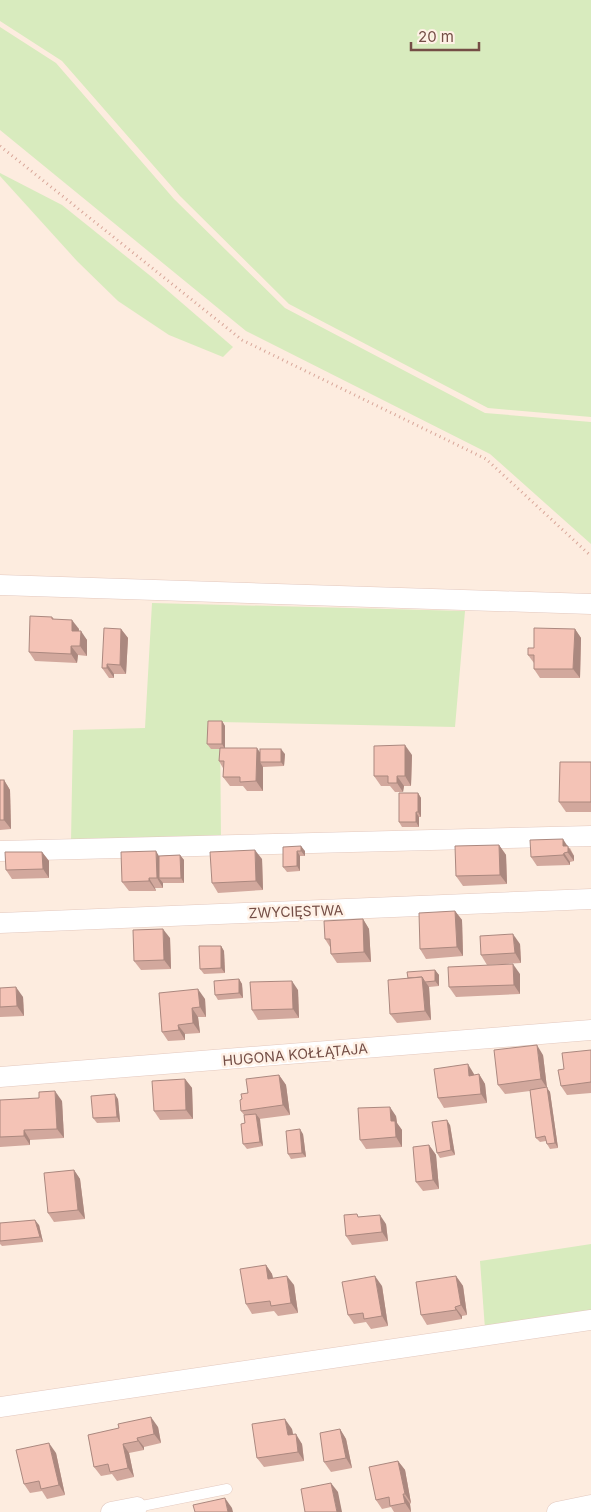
<svg xmlns="http://www.w3.org/2000/svg" width="591" height="1512" viewBox="0 0 591 1512" font-family="Inter,sans-serif">
<rect width="100%" height="100%" fill="#fdecdf"/>
<g fill="#d8ebbe">
<polygon points="0,0 591,0 591,417 488,408 289,304 180,196 62,61 0,21"/>
<polygon points="0,27 56,63 174,199 285,308 485,413 591,422 591,544 490,454 246,331 0,130"/>
<polygon points="0,173 62,205 153,278 233,347 223,357 169,335 118,301 77,261 0,176"/>
<polygon points="152,603 465,611 455,727 220,722 221,838 71,842 73,730 145,728"/>
<polygon points="591,1244 591,1313 485,1329 480,1261"/>
</g>
<g fill="none" stroke-linecap="round" stroke-linejoin="round">
<defs>
<polyline id="service" points="137,1507 227,1489"/>
<g id="minor">
<polyline points="0,585 591,604"/>
<polyline points="0,851 591,836"/>
<polyline points="0,923 591,899"/>
<polyline points="0,1077 591,1030"/>
<polyline points="0,1407 591,1320"/>
<polyline points="111,1512 137,1507"/>
<polyline points="557,1512 591,1505"/>
</g>
</defs>
<use href="#service" stroke="#e3c8be" stroke-width="11"/>
<use href="#minor" stroke="#e3c8be" stroke-width="21"/>
<polyline stroke="#d8a699" stroke-width="3" stroke-dasharray="1 4" stroke-linecap="butt" points="0,146 242,340 486,459 591,556"/>
<use href="#service" stroke="#fff" stroke-width="10"/>
<use href="#minor" stroke="#fff" stroke-width="20"/>
</g>
<g fill="#d2a89d">
<polygon points="52,617 54,619 79,629 79,631 87,640 87,656 78,655 77,663 35,661 29,652"/>
<polygon points="121,629 128,638 126,674 114,674 114,678 109,678 102,668"/>
<polygon points="575,629 581,638 580,678 540,678 534,669 534,663 528,655 534,648"/>
<polygon points="222,721 225,726 225,748 260,753 285,754 284,766 263,767 263,791 247,791 243,786 230,786 223,777 223,768 219,761 220,749 211,749 207,744"/>
<polygon points="412,755 411,786 404,786 403,792 395,792 390,786 381,786 374,776"/>
<polygon points="591,762 591,812 566,812 559,802"/>
<polygon points="0,780 4,780 10,790 11,829 0,830"/>
<polygon points="418,793 421,798 421,817 419,817 419,827 402,827 399,822"/>
<polygon points="499,845 506,855 507,884 463,886 456,876"/>
<polygon points="283,847 305,851 305,856 300,856 300,871 287,872 283,867"/>
<polygon points="570,848 574,856 574,861 570,862 570,865 537,866 531,857"/>
<polygon points="42,852 49,861 49,878 12,879 6,870"/>
<polygon points="180,855 184,860 184,883 163,883 163,888 155,888 156,891 129,891 122,882 159,856"/>
<polygon points="262,859 263,890 218,893 212,883"/>
<polygon points="455,911 462,920 463,956 426,959 420,949"/>
<polygon points="363,919 369,929 371,962 337,963 331,954 330,947 325,939"/>
<polygon points="170,938 171,969 141,970 134,961"/>
<polygon points="520,944 521,963 487,965 481,955"/>
<polygon points="221,946 224,951 225,973 204,974 200,969"/>
<polygon points="435,970 439,975 439,986 429,987 431,1020 397,1023 390,1014 407,978"/>
<polygon points="520,974 520,994 456,997 449,987"/>
<polygon points="239,979 242,984 243,998 218,1000 215,995"/>
<polygon points="0,988 23,997 24,1016 0,1017"/>
<polygon points="298,990 299,1018 258,1020 252,1010"/>
<polygon points="159,993 205,999 206,1017 198,1017 200,1033 185,1034 185,1040 168,1041 162,1032"/>
<polygon points="591,1050 591,1093 567,1095 561,1086"/>
<polygon points="543,1055 547,1088 550,1092 558,1148 550,1149 547,1144 546,1141 540,1142 536,1138 530,1091 505,1094 498,1085"/>
<polygon points="474,1074 474,1075 479,1074 485,1084 487,1103 444,1108 438,1098"/>
<polygon points="279,1075 286,1085 290,1115 259,1119 263,1146 247,1149 243,1144 245,1123 244,1115 241,1111 242,1099 248,1093"/>
<polygon points="185,1079 192,1088 193,1119 160,1120 154,1111"/>
<polygon points="118,1099 120,1122 97,1123 93,1118"/>
<polygon points="0,1100 62,1101 64,1138 30,1140 30,1145 0,1147"/>
<polygon points="396,1116 397,1123 402,1130 402,1147 366,1149 360,1140"/>
<polygon points="450,1125 455,1155 440,1158 437,1153"/>
<polygon points="303,1134 306,1157 291,1159 288,1154"/>
<polygon points="429,1145 436,1155 439,1189 423,1191 416,1182"/>
<polygon points="74,1170 80,1179 85,1219 54,1222 48,1213"/>
<polygon points="0,1223 39,1225 43,1242 2,1246 0,1244"/>
<polygon points="386,1224 388,1241 352,1245 346,1236"/>
<polygon points="266,1265 272,1274 273,1278 294,1285 298,1313 278,1316 274,1311 252,1314 246,1304"/>
<polygon points="456,1276 463,1286 467,1315 462,1316 462,1319 427,1325 421,1315"/>
<polygon points="382,1286 388,1326 371,1329 366,1322 354,1324 348,1315"/>
<polygon points="158,1427 161,1443 144,1447 144,1450 129,1453 134,1477 117,1481 112,1474 101,1476 94,1467 88,1435"/>
<polygon points="292,1429 293,1435 302,1444 304,1461 264,1467 257,1458"/>
<polygon points="340,1429 346,1439 352,1468 331,1472 324,1462"/>
<polygon points="56,1453 65,1495 47,1499 42,1491 30,1493 24,1484"/>
<polygon points="398,1461 405,1470 411,1503 410,1504 411,1512 394,1512 391,1507 382,1509 376,1500"/>
</g>
<g fill="#ab887f">
<polygon points="72,620 79,629 78,640 72,631"/>
<polygon points="121,629 128,638 126,674 120,665"/>
<polygon points="575,629 581,638 580,678 573,669"/>
<polygon points="81,631 87,640 87,656 80,646"/>
<polygon points="71,646 78,655 77,663 71,654"/>
<polygon points="107,664 114,674 114,678 107,668"/>
<polygon points="222,721 225,726 225,749 222,744"/>
<polygon points="405,745 412,755 411,786 405,776"/>
<polygon points="257,748 264,758 260,762 263,767 263,791 256,781"/>
<polygon points="281,749 285,754 284,766 281,762"/>
<polygon points="397,776 404,786 403,792 397,783"/>
<polygon points="4,780 10,790 11,829 4,820"/>
<polygon points="418,793 421,798 421,817 418,812"/>
<polygon points="416,812 419,817 419,827 416,822"/>
<polygon points="563,839 574,856 574,861 563,846"/>
<polygon points="499,845 506,855 507,884 500,875"/>
<polygon points="301,846 305,851 305,856 301,851"/>
<polygon points="255,850 262,859 263,890 256,881"/>
<polygon points="156,851 162,861 159,878 163,883 163,888 157,878"/>
<polygon points="297,851 300,856 300,871 297,866"/>
<polygon points="42,852 49,861 49,878 43,869"/>
<polygon points="564,853 570,862 570,865 563,855"/>
<polygon points="180,855 184,860 184,883 181,878"/>
<polygon points="149,878 155,888 156,891 149,881"/>
<polygon points="455,911 462,920 463,956 457,947"/>
<polygon points="363,919 369,929 371,962 364,952"/>
<polygon points="163,929 170,938 171,969 164,960"/>
<polygon points="513,934 520,944 521,963 515,953"/>
<polygon points="221,946 224,951 225,973 221,968"/>
<polygon points="513,964 520,974 520,994 514,985"/>
<polygon points="435,970 439,975 439,986 435,981"/>
<polygon points="422,977 429,987 431,1020 425,1011"/>
<polygon points="239,979 242,984 243,998 239,993"/>
<polygon points="292,981 298,990 299,1018 293,1009"/>
<polygon points="16,987 23,997 24,1016 17,1006"/>
<polygon points="198,989 205,999 206,1017 200,1007"/>
<polygon points="192,1008 198,1017 200,1033 193,1023"/>
<polygon points="178,1025 185,1034 185,1040 179,1030"/>
<polygon points="537,1045 543,1055 547,1088 550,1092 558,1148 555,1143 547,1088 541,1079"/>
<polygon points="468,1064 474,1074 476,1085 469,1076"/>
<polygon points="479,1074 485,1084 487,1103 481,1094"/>
<polygon points="279,1075 286,1085 290,1115 283,1105"/>
<polygon points="185,1079 192,1088 193,1119 186,1110"/>
<polygon points="55,1091 62,1101 64,1138 57,1129"/>
<polygon points="115,1094 118,1099 120,1122 117,1117"/>
<polygon points="390,1107 396,1116 397,1123 402,1130 402,1147 396,1137 391,1121"/>
<polygon points="256,1114 260,1119 263,1146 260,1142"/>
<polygon points="447,1120 450,1125 455,1155 451,1150"/>
<polygon points="300,1129 303,1134 306,1157 302,1153"/>
<polygon points="24,1130 30,1140 30,1145 24,1136"/>
<polygon points="429,1145 436,1155 439,1189 433,1180"/>
<polygon points="74,1170 80,1179 85,1219 78,1210"/>
<polygon points="380,1215 386,1224 388,1241 382,1232"/>
<polygon points="35,1220 39,1225 43,1242 40,1237"/>
<polygon points="266,1265 272,1274 275,1288 268,1279"/>
<polygon points="287,1276 294,1285 298,1313 291,1303"/>
<polygon points="375,1276 382,1286 388,1326 382,1316"/>
<polygon points="456,1276 463,1286 467,1315 461,1305"/>
<polygon points="455,1307 462,1316 462,1319 456,1310"/>
<polygon points="151,1417 158,1427 161,1443 154,1434"/>
<polygon points="285,1419 292,1429 295,1445 288,1435"/>
<polygon points="340,1429 346,1439 352,1468 346,1458"/>
<polygon points="296,1434 302,1444 304,1461 298,1452"/>
<polygon points="137,1438 144,1447 144,1450 138,1441"/>
<polygon points="49,1443 56,1453 65,1495 59,1485"/>
<polygon points="123,1444 129,1453 134,1477 128,1468"/>
<polygon points="398,1461 405,1470 411,1503 405,1494"/>
<polygon points="331,1483 338,1492 342,1512 337,1512"/>
<polygon points="403,1494 410,1504 411,1512 405,1503"/>
<polygon points="225,1498 232,1508 233,1512 228,1512"/>
</g>
<g fill="#f4c3b6" stroke="#ab887f">
<polygon points="30,616 52,617 52,619 72,620 72,631 81,631 80,646 71,646 71,654 29,652"/>
<polygon points="104,628 121,629 120,665 107,664 107,668 102,668"/>
<polygon points="534,628 575,629 573,669 534,669 534,655 528,655 528,648 534,648"/>
<polygon points="208,721 222,721 222,744 207,744"/>
<polygon points="405,745 405,776 397,776 397,783 388,783 388,776 374,776 374,746"/>
<polygon points="220,748 257,748 256,781 240,782 240,777 223,777 224,761 219,761"/>
<rect x="260" y="749" width="21" height="13"/>
<polygon points="560,762 591,762 591,802 559,802"/>
<rect x="0" y="780" width="4" height="40"/>
<polygon points="399,793 418,793 418,812 416,812 416,822 399,822"/>
<polygon points="563,839 563,846 568,846 568,852 564,853 563,855 531,857 530,840"/>
<polygon points="499,845 500,875 456,876 455,846"/>
<polygon points="301,846 301,851 297,851 297,866 283,867 283,847"/>
<polygon points="255,850 256,881 212,883 210,852"/>
<polygon points="156,851 157,878 149,878 149,881 122,882 121,852"/>
<polygon points="5,852 42,852 43,869 6,870"/>
<polygon points="180,855 181,878 159,878 159,856"/>
<polygon points="455,911 457,947 420,949 419,913"/>
<polygon points="363,919 364,952 331,954 330,939 325,939 324,921"/>
<polygon points="163,929 164,960 134,961 133,930"/>
<polygon points="513,934 515,953 481,955 480,936"/>
<polygon points="199,946 221,946 221,968 200,969"/>
<polygon points="513,964 514,985 449,987 448,967"/>
<polygon points="435,970 435,981 425,982 422,977 408,978 407,972"/>
<polygon points="422,977 425,1011 390,1014 388,980"/>
<polygon points="239,979 239,993 215,995 214,981"/>
<polygon points="292,981 293,1009 252,1010 250,982"/>
<polygon points="16,987 17,1006 0,1007 0,988"/>
<polygon points="198,989 200,1007 192,1008 193,1023 178,1025 179,1030 162,1032 159,993"/>
<polygon points="537,1045 541,1079 498,1085 494,1050"/>
<polygon points="591,1050 591,1082 561,1086 558,1070 564,1069 562,1053"/>
<polygon points="468,1064 469,1076 479,1074 481,1094 438,1098 434,1069"/>
<polygon points="279,1075 283,1105 241,1111 240,1100 242,1099 241,1094 248,1093 246,1079"/>
<polygon points="185,1079 186,1110 154,1111 152,1081"/>
<polygon points="547,1087 555,1143 547,1144 545,1136 536,1138 530,1090"/>
<polygon points="55,1091 57,1129 24,1130 24,1136 0,1137 0,1100 39,1098 39,1092"/>
<polygon points="115,1094 117,1117 93,1118 91,1096"/>
<polygon points="390,1107 391,1121 395,1121 396,1137 360,1140 358,1108"/>
<polygon points="256,1114 260,1142 243,1144 241,1124 245,1123 244,1115"/>
<polygon points="447,1120 451,1150 437,1153 432,1122"/>
<polygon points="300,1129 302,1153 288,1154 286,1131"/>
<polygon points="429,1145 433,1180 416,1182 413,1147"/>
<polygon points="74,1170 78,1210 48,1213 44,1173"/>
<polygon points="357,1214 358,1217 380,1215 382,1232 346,1236 344,1215"/>
<polygon points="35,1220 40,1237 0,1241 0,1223"/>
<polygon points="266,1265 268,1279 287,1276 291,1303 271,1306 270,1301 246,1304 240,1269"/>
<polygon points="375,1276 382,1316 364,1319 363,1313 348,1315 342,1282"/>
<polygon points="456,1276 461,1305 455,1307 456,1310 421,1315 416,1282"/>
<polygon points="151,1417 154,1434 137,1438 138,1441 123,1444 128,1468 110,1472 108,1464 94,1467 88,1435 119,1428 118,1424"/>
<polygon points="285,1419 288,1435 296,1434 298,1452 257,1458 252,1424"/>
<polygon points="340,1429 346,1458 324,1462 320,1433"/>
<polygon points="49,1443 59,1485 41,1489 39,1481 24,1484 16,1450"/>
<polygon points="398,1461 405,1494 403,1494 405,1503 390,1506 389,1497 376,1500 369,1467"/>
<polygon points="331,1483 337,1512 305,1512 301,1489"/>
<polygon points="225,1498 228,1512 195,1512 193,1505"/>
</g>
<g text-anchor="middle" dominant-baseline="central" stroke-width="5" stroke-linejoin="round" paint-order="stroke">
<g font-size="14" fill="#744e46" stroke="#fff1e6">
<text transform="translate(296 911) rotate(-2)">ZWYCIĘSTWA</text>
<text transform="translate(295 1054) rotate(-5)">HUGONA KOŁŁĄTAJA</text>
</g>
</g>
<path d="M411 42v8h68v-8" fill="none" stroke="#744e46" stroke-width="2.5"/>
<text x="418" y="42" font-size="15" fill="#744e46" stroke="#fff1e6" stroke-width="4" paint-order="stroke">20 m</text>
</svg>
